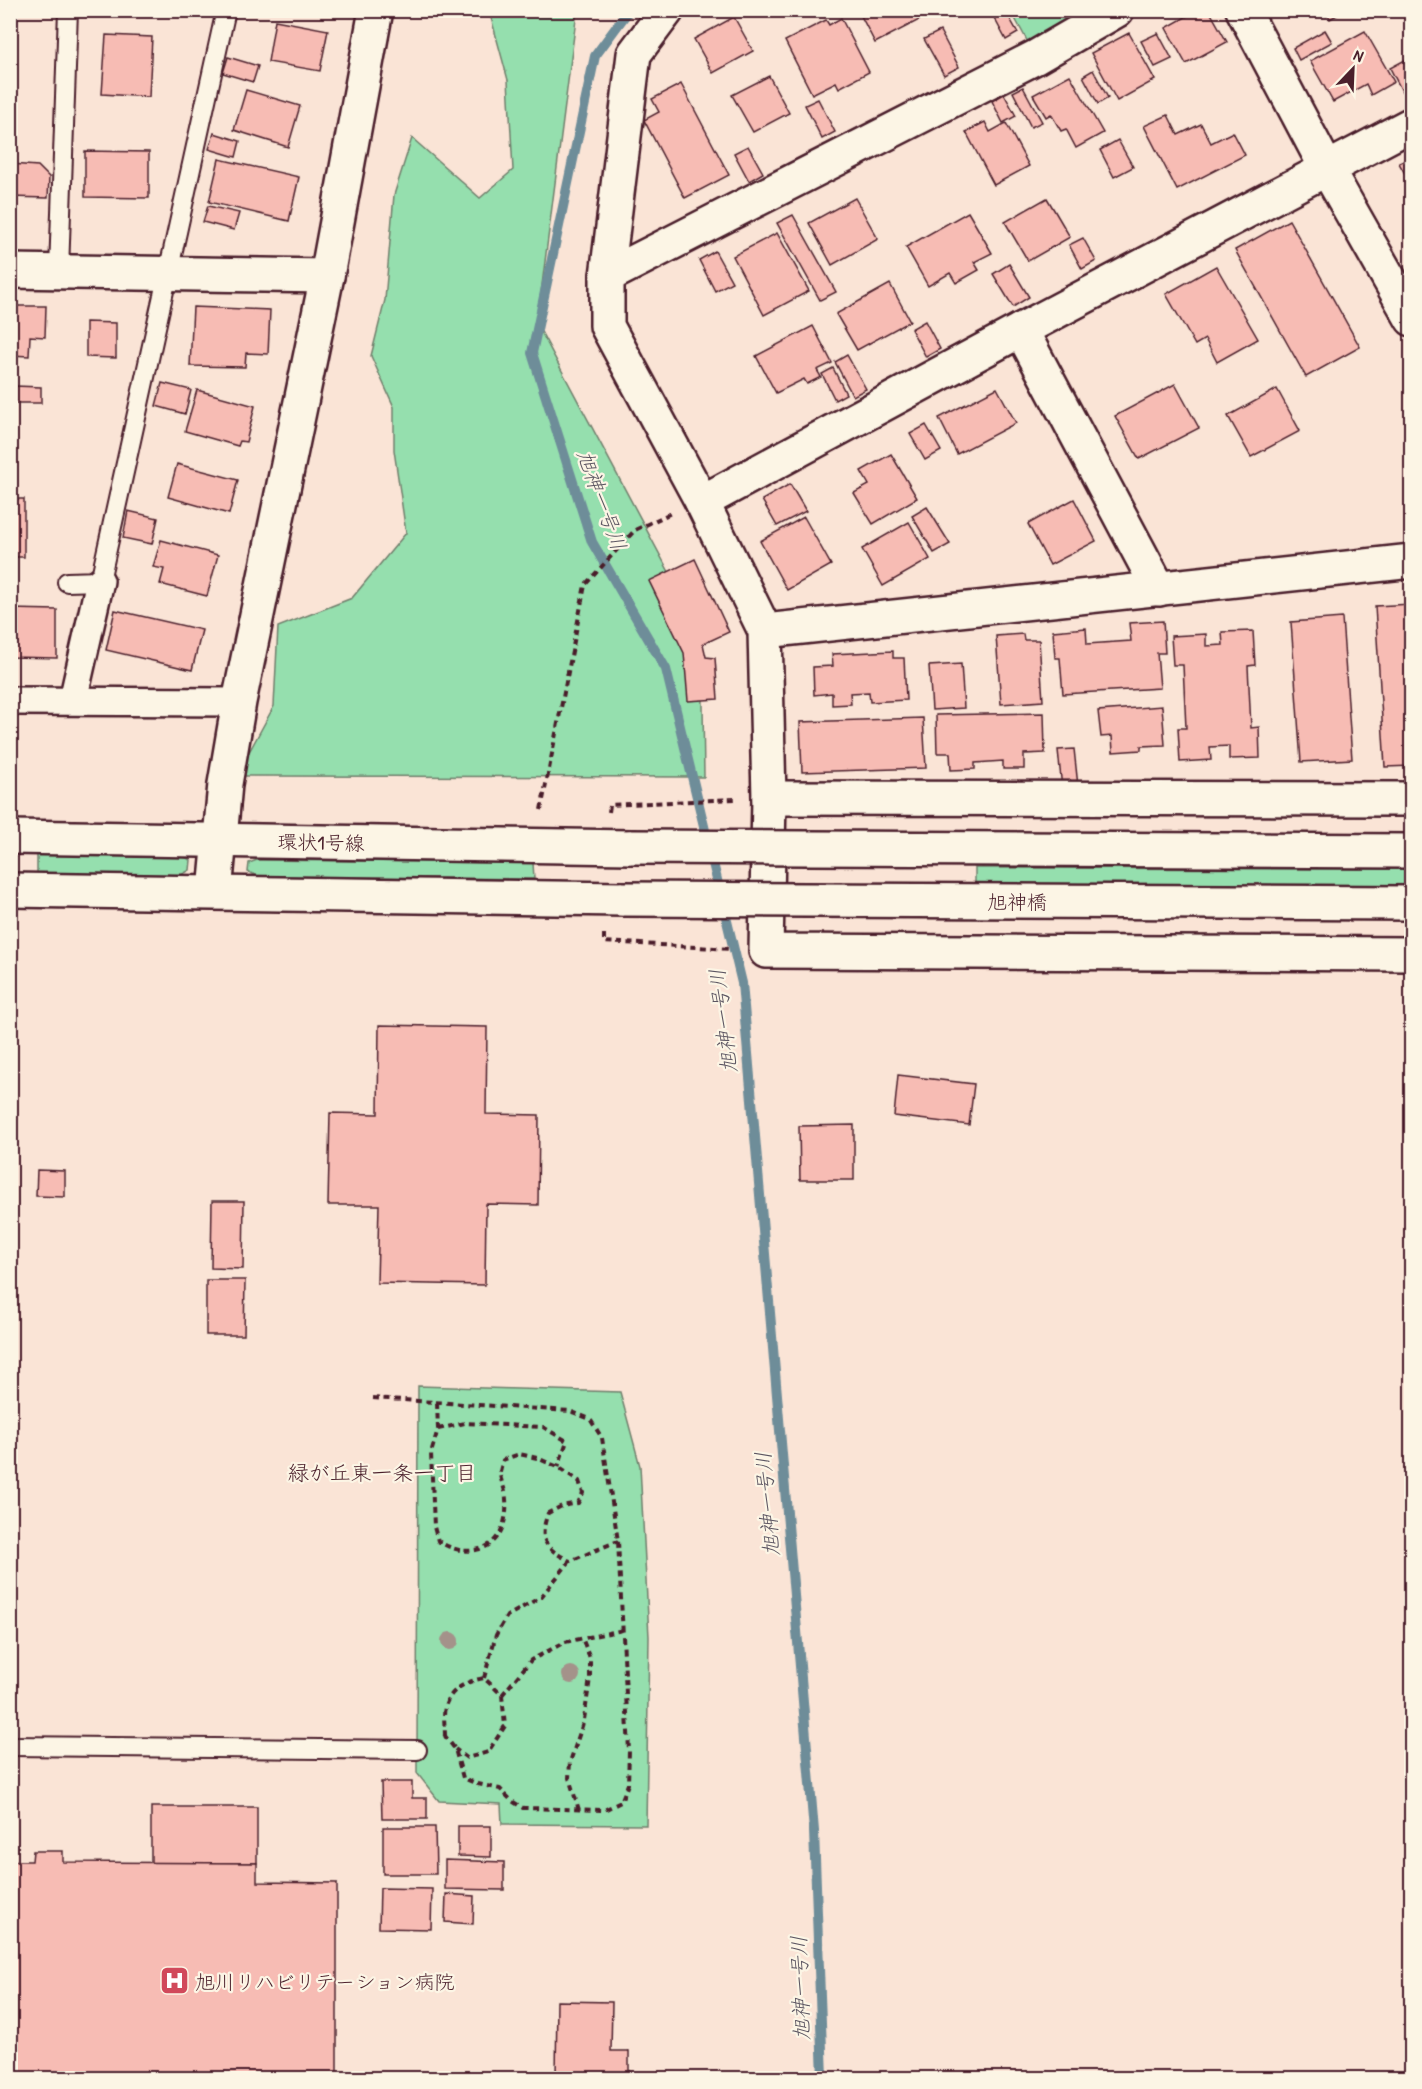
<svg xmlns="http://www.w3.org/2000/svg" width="1422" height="2089" viewBox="0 0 1422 2089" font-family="'Patrick Hand','Klee One',sans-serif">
<rect width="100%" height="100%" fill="#fae4d6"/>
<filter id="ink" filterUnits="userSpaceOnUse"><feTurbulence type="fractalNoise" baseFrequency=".0167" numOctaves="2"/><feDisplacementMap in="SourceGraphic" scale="12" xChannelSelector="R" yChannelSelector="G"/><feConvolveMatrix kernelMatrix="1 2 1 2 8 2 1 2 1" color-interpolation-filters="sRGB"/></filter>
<g filter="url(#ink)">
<g fill="#95dfae" stroke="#707f6c" stroke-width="1.5">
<polygon points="486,11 577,11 537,324 702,634 704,777 236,776 274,706 278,627 352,598 406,533 394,450 394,407 371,356 385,300 394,195 412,138 480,198 513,170 508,80 490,14"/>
<polygon points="1011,11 1117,11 1036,57"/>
<polygon points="37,855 182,856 191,860 190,870 181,875 37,873"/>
<polygon points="257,860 533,863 534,879 258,876 248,872 249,863"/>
<polygon points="975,868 1411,869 1412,885 975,884"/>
<polygon points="418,1386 620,1392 640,1466 649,1637 646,1825 502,1824 501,1804 439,1801 417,1773"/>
</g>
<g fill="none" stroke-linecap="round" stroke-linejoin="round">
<polyline stroke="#6e8d99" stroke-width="10" points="629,10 595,56 532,353 592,542 666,669 742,983 814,1831 823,2078"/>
</g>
<g fill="#f7bcb4" stroke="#4a1f2b" stroke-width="1.5">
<polygon points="858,10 924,10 927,16 875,43"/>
<polygon points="990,10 1005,10 1018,33 1006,40"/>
<polygon points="1198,10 1209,10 1227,42 1186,64 1166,28"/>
<polygon points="1326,10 1346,10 1330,19"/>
<polygon points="734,17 753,51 713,73 694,39"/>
<polygon points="841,18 869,72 839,88 836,82 812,94 785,41 826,20 829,25"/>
<polygon points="275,20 328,30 320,71 268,62"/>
<polygon points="1325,30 1332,42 1299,60 1293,48"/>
<polygon points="940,31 959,67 944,75 924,39"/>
<polygon points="1365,31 1394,82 1371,95 1366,84 1333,102 1310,61"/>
<polygon points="1129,33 1155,80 1117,101 1091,53"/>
<polygon points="1158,33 1172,59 1155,67 1141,41"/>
<polygon points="106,35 152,37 149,97 102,94"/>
<polygon points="228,57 258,66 253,82 223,73"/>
<polygon points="1405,60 1412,73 1412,89 1403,93 1390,68"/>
<polygon points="1093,70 1108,98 1098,104 1083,76"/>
<polygon points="1070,75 1103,133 1076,148 1066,129 1061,131 1051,114 1046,117 1033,95"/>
<polygon points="769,76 789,113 753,132 732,95"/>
<polygon points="681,84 729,175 685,198 644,120 659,112 652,99"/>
<polygon points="1023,87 1042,122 1031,127 1013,92"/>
<polygon points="246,90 300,106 288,147 234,130"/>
<polygon points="1004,94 1016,116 1003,123 992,101"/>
<polygon points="818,99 835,132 822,139 805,105"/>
<polygon points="1168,115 1178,135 1201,124 1211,143 1233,132 1245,155 1177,190 1144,126"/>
<polygon points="985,122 990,132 1006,123 1029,166 994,185 966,132"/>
<polygon points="214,133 240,141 236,157 209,149"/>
<polygon points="1118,140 1133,167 1114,177 1100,150"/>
<polygon points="748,146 763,173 749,181 734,153"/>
<polygon points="85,151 149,152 149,198 85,197"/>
<polygon points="1412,157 1412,186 1399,163"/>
<polygon points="219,159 299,177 289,221 209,202"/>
<polygon points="10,164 38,166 49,177 48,198 10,197"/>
<polygon points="855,198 878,239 832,265 809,223"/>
<polygon points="1047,198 1070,237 1028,261 1005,222"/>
<polygon points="208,206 239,213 234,230 203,222"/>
<polygon points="968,212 992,253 974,262 979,270 956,283 950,273 928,286 906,247"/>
<polygon points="793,215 836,292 820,300 777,223"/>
<polygon points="1289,220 1360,347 1306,377 1235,250"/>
<polygon points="777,233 809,291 764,315 733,256"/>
<polygon points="1083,238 1096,261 1082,269 1069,245"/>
<polygon points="715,251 732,282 715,291 699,260"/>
<polygon points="1009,264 1029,297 1013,307 993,274"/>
<polygon points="1216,266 1258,339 1217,362 1205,339 1195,345 1166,294"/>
<polygon points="890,284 910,321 857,350 836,314"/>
<polygon points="10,306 46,306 45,337 30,336 29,356 10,355"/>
<polygon points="193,307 270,310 268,354 246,353 245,367 190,366"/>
<polygon points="925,321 940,349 926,357 911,329"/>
<polygon points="86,322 116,323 116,358 86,357"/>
<polygon points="813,326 832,363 817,370 821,377 807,384 804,379 776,393 756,356"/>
<polygon points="847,355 866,389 853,396 835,362"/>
<polygon points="833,368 846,394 835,400 822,374"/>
<polygon points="162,383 191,390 185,414 156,406"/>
<polygon points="1175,384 1199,428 1139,459 1115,416"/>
<polygon points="15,386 41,387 41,403 15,403"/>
<polygon points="997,388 1016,423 957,454 939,418"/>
<polygon points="1277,389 1300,431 1251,457 1228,416"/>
<polygon points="197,390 255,406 246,442 240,441 238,446 185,431"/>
<polygon points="926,425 941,451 925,460 910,434"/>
<polygon points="891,454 917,498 873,524 854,493 869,485 861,471"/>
<polygon points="177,464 238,480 229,514 168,497"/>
<polygon points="790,484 806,511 777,526 762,500"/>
<rect x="10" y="499" width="14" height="58"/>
<polygon points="1074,499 1096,541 1050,565 1028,524"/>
<polygon points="927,507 950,544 934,553 912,516"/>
<polygon points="128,511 158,518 152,544 123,538"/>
<polygon points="804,517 831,565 787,590 760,541"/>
<polygon points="909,522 930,559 883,586 862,549"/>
<polygon points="161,540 218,555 207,596 160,584 164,569 153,567"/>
<polygon points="695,559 729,632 703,644 706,657 715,658 718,699 688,701 684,653 649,581"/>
<polygon points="1412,604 1412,766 1385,767 1375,606"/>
<polygon points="10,609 57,610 57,658 10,657"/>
<polygon points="115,610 202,630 192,670 106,650"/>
<polygon points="1342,618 1352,759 1301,762 1291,622"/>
<polygon points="1163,621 1165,653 1157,653 1160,688 1063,694 1060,658 1055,658 1053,631 1086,628 1087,644 1131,641 1129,623"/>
<polygon points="1253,631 1255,665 1248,666 1251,728 1259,727 1260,758 1229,759 1229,746 1210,747 1211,760 1180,762 1178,728 1186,728 1183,665 1173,665 1171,636 1206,634 1206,646 1223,645 1222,632"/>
<polygon points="1023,634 1024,640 1039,640 1043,701 1001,704 996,636"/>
<polygon points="893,651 893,658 904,658 906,700 870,702 869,692 850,693 851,704 832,705 832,693 814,695 813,667 833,666 832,654"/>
<polygon points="961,664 964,708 932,710 929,666"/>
<polygon points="1162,706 1165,745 1141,746 1141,750 1113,752 1112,736 1101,737 1098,711"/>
<polygon points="1044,713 1045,753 1024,754 1024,769 1003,769 1003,761 975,763 975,769 951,770 950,753 937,753 936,715"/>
<polygon points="923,718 926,768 802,772 800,722"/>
<polygon points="1074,749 1078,786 1062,788 1058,750"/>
<polygon points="379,1025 487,1027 486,1114 539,1115 538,1205 486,1204 485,1285 377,1283 379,1205 328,1205 330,1113 378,1114"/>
<polygon points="898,1075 974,1084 969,1125 894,1116"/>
<polygon points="854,1125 854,1180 800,1180 799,1126"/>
<polygon points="37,1170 65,1171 65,1197 36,1196"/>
<polygon points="212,1201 244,1201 243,1269 211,1268"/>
<polygon points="206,1280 245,1280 244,1335 206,1335"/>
<polygon points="381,1782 412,1782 412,1798 427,1798 427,1819 382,1819"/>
<rect x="151" y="1807" width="106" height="56"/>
<polygon points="458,1826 491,1826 491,1857 458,1856"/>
<polygon points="383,1827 435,1827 436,1874 383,1874"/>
<polygon points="33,1851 63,1851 63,1862 257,1863 257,1882 337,1883 337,2078 10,2078 10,1861 32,1861"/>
<polygon points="445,1860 504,1862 504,1890 445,1889"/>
<polygon points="380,1888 432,1889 431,1929 379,1928"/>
<polygon points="446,1894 474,1896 473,1924 445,1922"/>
<polygon points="557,2001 612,2002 611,2051 629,2051 629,2078 556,2078"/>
</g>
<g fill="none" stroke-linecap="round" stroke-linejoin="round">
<defs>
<g id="service">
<polyline points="59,271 68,10"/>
<polyline points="67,582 100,581 226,10"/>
<polyline points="10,1746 417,1750"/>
</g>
<g id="pedestrian">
<polyline points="73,700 100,581"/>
<polyline points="10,701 239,702"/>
</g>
<g id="minor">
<polyline points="667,10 634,54 607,276 607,326 702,502 765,631 769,798 766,951 1412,954"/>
<polyline points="1243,10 1327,169 1412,319"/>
<polyline points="10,271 327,276"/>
<polyline points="607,276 1036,57 1117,10"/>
<polyline points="1021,330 1159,589"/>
<polyline points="702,502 1021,330 1412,124"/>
<polyline points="765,631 1412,561"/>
<polyline points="769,798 1412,799"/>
<polyline points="215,892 225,784 239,702 327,276 376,10"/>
</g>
<g id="primary">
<polyline points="10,837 631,847"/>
<polyline points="10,890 623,899"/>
</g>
</defs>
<use href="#service" stroke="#4a1f2b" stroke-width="22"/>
<use href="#pedestrian" stroke="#4a1f2b" stroke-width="32"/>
<use href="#minor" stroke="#4a1f2b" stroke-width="38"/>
<use href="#primary" stroke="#4a1f2b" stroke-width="38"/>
<g stroke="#4a1f2b" stroke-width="4" stroke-dasharray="6 4.5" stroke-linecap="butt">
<polyline points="541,810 585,585 635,530 671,513"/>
<polyline points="609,812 610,805 736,799"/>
<polyline points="604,934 604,942 732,949"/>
<polyline points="373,1398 570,1411 590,1419 602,1438 618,1541 629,1751 628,1784 621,1802 604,1810 523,1808 512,1801 500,1789 478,1784 463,1778 455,1749 445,1736 441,1738"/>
<path d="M 437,1403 L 438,1429 L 431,1453 L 434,1527 L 438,1541 C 453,1550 466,1554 483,1548 C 504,1540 509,1513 505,1492 C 504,1486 500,1479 500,1474 C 500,1469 502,1464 503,1460 L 519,1454 L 537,1458 L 558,1467 L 579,1481 L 583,1493 L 578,1503 L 562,1506 L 548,1513 C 538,1541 545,1548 570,1561"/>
<polyline points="438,1429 465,1423 543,1427 567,1441 558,1467"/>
<polyline points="484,1678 496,1635 507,1616 541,1597 570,1561 618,1541"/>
<polyline points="502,1695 531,1660 565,1642 623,1630"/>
<path d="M 445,1736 C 445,1727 443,1715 445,1707 C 450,1689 467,1681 484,1678 L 502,1695 L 505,1726 L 488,1752 L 467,1758 L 455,1749"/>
<polyline points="579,1810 569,1778 570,1762 584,1720 590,1678 590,1658 582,1638"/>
</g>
<use href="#service" stroke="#fcf5e5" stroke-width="18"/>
<use href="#pedestrian" stroke="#fcf5e5" stroke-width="27"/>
<use href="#minor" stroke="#fcf5e5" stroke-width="33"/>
<use href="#primary" stroke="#fcf5e5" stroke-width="33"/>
<defs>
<g id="primary-bridge">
<polyline points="631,847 1412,851"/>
<polyline points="623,899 1412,903"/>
</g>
</defs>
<use href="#primary-bridge" stroke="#4a1f2b" stroke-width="38" stroke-linecap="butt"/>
<use href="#primary-bridge" stroke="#fcf5e5" stroke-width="33"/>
</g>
<g fill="#a4928a">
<circle cx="450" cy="1641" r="9"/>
<circle cx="571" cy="1675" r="9"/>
</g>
</g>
<defs>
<symbol id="hospital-square" viewBox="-11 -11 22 22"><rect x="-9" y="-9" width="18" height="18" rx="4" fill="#d1495b" stroke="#fcf5e5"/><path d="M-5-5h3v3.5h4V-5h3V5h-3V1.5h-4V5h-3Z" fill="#fff"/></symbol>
</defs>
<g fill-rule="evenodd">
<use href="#hospital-square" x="158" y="1964" width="33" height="33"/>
</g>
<g text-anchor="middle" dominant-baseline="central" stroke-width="4.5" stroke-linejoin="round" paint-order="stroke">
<g font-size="20" fill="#4a1f2b" stroke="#fcf5e5">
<text transform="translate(321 842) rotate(1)">環状1号線</text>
<text x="1017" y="901">旭神橋</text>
</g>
<g font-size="20" fill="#4a1f2b" stroke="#fcf5e5" text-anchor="start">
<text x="195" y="1981">旭川リハビリテーション病院</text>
</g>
<g font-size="21" font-style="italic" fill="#5c5662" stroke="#fcf5e5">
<text transform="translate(602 500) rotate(70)">旭神一号川</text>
<text transform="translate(723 1021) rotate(-97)">旭神一号川</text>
<text transform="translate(767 1504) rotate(-95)">旭神一号川</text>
<text transform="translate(800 1988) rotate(-92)">旭神一号川</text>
</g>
<g font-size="21" fill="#4a1f2b" stroke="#fcf5e5">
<text x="382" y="1472">緑が丘東一条一丁目</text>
</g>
</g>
<rect width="1422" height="2089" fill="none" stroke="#fcf5e5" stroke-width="36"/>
<rect x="18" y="18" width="1386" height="2053" fill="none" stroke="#4a1f2b" stroke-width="2" filter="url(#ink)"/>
<g transform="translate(1353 69) rotate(23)" stroke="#fcf5e5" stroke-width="4.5" paint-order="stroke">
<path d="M0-4.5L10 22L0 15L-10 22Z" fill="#4a1f2b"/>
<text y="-9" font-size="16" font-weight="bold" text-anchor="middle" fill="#4a1f2b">N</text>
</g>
</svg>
